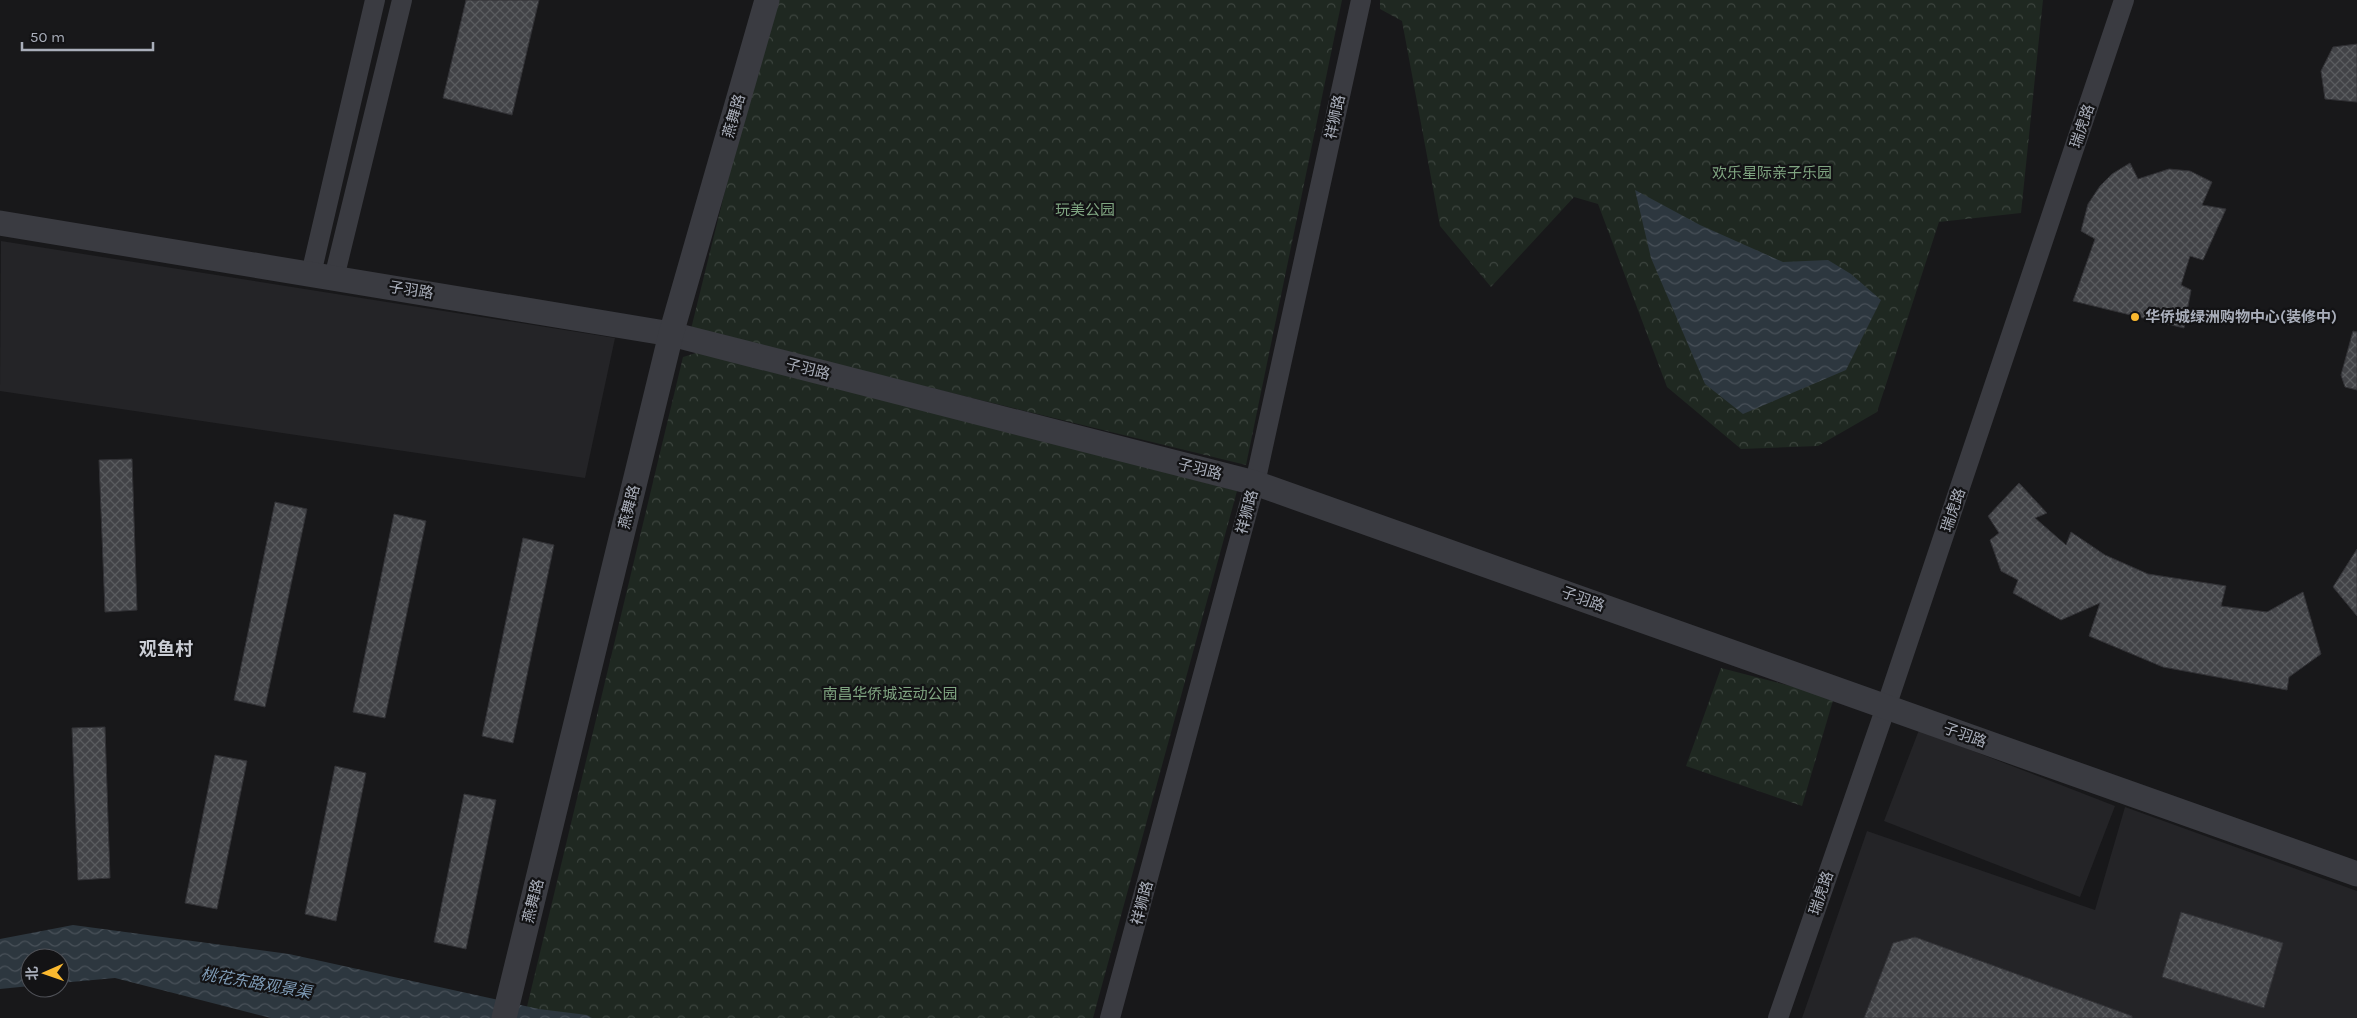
<svg xmlns="http://www.w3.org/2000/svg" width="2357" height="1018" viewBox="0 0 2357 1018" font-family="Karla,'Noto Sans SC',sans-serif">
<defs>
<pattern id="park-crowns" width="20" height="18" patternUnits="userSpaceOnUse" patternTransform="scale(1.25)"><rect width="20" height="18" fill="#1f2821"/><path d="M2 6a3 3 0 1 1 6 0M12 15a3 3 0 1 1 6 0" fill="none" stroke="#3d453f"/></pattern>
<pattern id="water-waves" width="16" height="10" patternUnits="userSpaceOnUse" patternTransform="scale(1.25)"><rect width="16" height="10" fill="#2d373f"/><path d="M0 5q4-4 8 0t8 0" fill="none" stroke="#495159"/></pattern>
<pattern id="building-cross-hatch" width="8" height="8" patternUnits="userSpaceOnUse" patternTransform="scale(1.25)"><rect width="8" height="8" fill="#424347"/><path d="M0 0l8 8M0 8l8-8" fill="none" stroke="#5a5c5f"/></pattern>
</defs>
<rect width="100%" height="100%" fill="#18181a"/>
<g fill="#242427">
<polygon points="1,241 615,338 585,478 0,391"/>
<polygon points="1919,730 2115,806 2080,897 1884,821"/>
<polygon points="2125,807 2357,891 2357,1018 1802,1018 1867,831 2095,910"/>
</g>
<g fill="url(#park-crowns)">
<polygon points="772,0 1342,0 1246,465 691,329"/>
<polygon points="1380,0 2043,0 2021,213 1939,222 1877,412 1818,446 1741,449 1667,387 1598,204 1574,197 1491,287 1440,226 1402,21 1380,9"/>
<polygon points="706,350 1237,491 1093,1018 537,1018 525,1015 683,357"/>
<polygon points="1721,668 1834,697 1802,806 1686,766"/>
</g>
<g fill="url(#water-waves)">
<polygon points="1635,190 1700,225 1783,262 1828,260 1851,274 1881,300 1846,370 1743,414 1705,384 1651,258"/>
<polygon points="73,925 289,954 539,1009 587,1015 592,1018 271,1018 115,978 60,983 60,958 30,958 30,986 0,989 0,939"/>
</g>
<g fill="url(#building-cross-hatch)" stroke="#323236">
<polygon points="466,0 539,0 512,115 443,98"/>
<polygon points="2357,44 2357,102 2325,99 2321,71 2333,47"/>
<polygon points="2130,163 2138,179 2169,169 2190,171 2212,182 2202,205 2226,209 2203,260 2190,256 2181,285 2191,290 2184,328 2073,301 2095,239 2081,231 2088,204 2100,186 2112,174"/>
<polygon points="2353,331 2357,332 2357,390 2345,387 2341,375"/>
<polygon points="132,459 137,610 105,612 99,460"/>
<polygon points="2019,483 2047,513 2035,518 2066,545 2071,532 2105,555 2148,574 2226,586 2221,606 2267,612 2303,592 2321,654 2289,677 2287,690 2163,667 2089,636 2100,603 2061,620 2013,593 2018,580 2001,571 1990,540 1999,533 1988,516"/>
<polygon points="275,502 307,509 265,707 234,700"/>
<polygon points="394,514 426,521 385,718 353,712"/>
<polygon points="523,538 554,545 513,743 482,736"/>
<polygon points="2357,549 2357,616 2333,587"/>
<polygon points="105,727 110,878 78,880 72,728"/>
<polygon points="215,755 247,761 217,909 185,903"/>
<polygon points="335,766 366,773 336,921 305,914"/>
<polygon points="464,794 496,800 466,949 434,942"/>
<polygon points="2181,912 2283,943 2264,1008 2162,977"/>
<polygon points="1915,937 2132,1016 2132,1018 1864,1018 1893,943"/>
</g>
<g fill="none" stroke-linecap="round" stroke-linejoin="round">
<g stroke="#3a3b41" stroke-width="20">
<polyline points="311,274 375,0"/>
<polyline points="334,278 402,0"/>
<polyline points="1110,1018 1255,483 1361,0"/>
<polyline points="1778,1018 1886,707 2124,0"/>
</g>
<g stroke="#3a3b41" stroke-width="25">
<polyline points="0,223 671,334 1255,483 2357,874"/>
<polyline points="504,1018 671,334 767,0"/>
</g>
</g>
<circle fill="#fbb92f" stroke="#131315" stroke-width="2" cx="2135" cy="317" r="5"/>
<g text-anchor="middle" dominant-baseline="central" stroke-width="4.5" stroke-linejoin="round" paint-order="stroke">
<g font-size="15" fill="#a9aeba" stroke="#131315">
<text transform="translate(734 116) rotate(-74)">燕舞路</text>
<text transform="translate(1335 117) rotate(-78)">祥狮路</text>
<text transform="translate(2082 126) rotate(-71)">瑞虎路</text>
<text transform="translate(411 290) rotate(9)">子羽路</text>
<text transform="translate(808 369) rotate(14)">子羽路</text>
<text transform="translate(1200 469) rotate(14)">子羽路</text>
<text transform="translate(629 507) rotate(-76)">燕舞路</text>
<text transform="translate(1953 510) rotate(-71)">瑞虎路</text>
<text transform="translate(1247 512) rotate(-75)">祥狮路</text>
<text transform="translate(1583 599) rotate(20)">子羽路</text>
<text transform="translate(1965 735) rotate(20)">子羽路</text>
<text transform="translate(1821 893) rotate(-71)">瑞虎路</text>
<text transform="translate(533 901) rotate(-76)">燕舞路</text>
<text transform="translate(1142 903) rotate(-75)">祥狮路</text>
</g>
<g font-size="15" fill="#80a682" stroke="#131315">
<text x="1772" y="173">欢乐星际亲子乐园</text>
<text x="1085" y="210">玩美公园</text>
<text x="890" y="694">南昌华侨城运动公园</text>
</g>
<g font-size="15" font-weight="bold" fill="#a9aeba" stroke="#131315" text-anchor="start">
<text x="2145" y="317">华侨城绿洲购物中心(装修中)</text>
</g>
<g font-size="16" font-style="italic" fill="#7f9cb7" stroke="#131315">
<text transform="translate(256 983) rotate(10)">桃花东路观景渠</text>
</g>
<g font-size="18" font-weight="bold" fill="#cbced6" stroke="#131315">
<text x="166" y="649">观鱼村</text>
</g>
</g>
<g transform="translate(45 973) rotate(268)"><circle r="24" fill="#131315" stroke="#4f5157"/>
<path d="M0-4L9 19L0 12L-9 19Z" fill="#fbb92f"/>
<text y="-8" font-size="14" font-weight="bold" text-anchor="middle" fill="#a9aeba">北</text>
</g>
<path d="M22 42v8h131v-8" fill="none" stroke="#a9aeba" stroke-width="2.5"/>
<text x="30" y="42" font-size="15" fill="#a9aeba" stroke="#131315" stroke-width="4" paint-order="stroke">50 m</text>
</svg>
